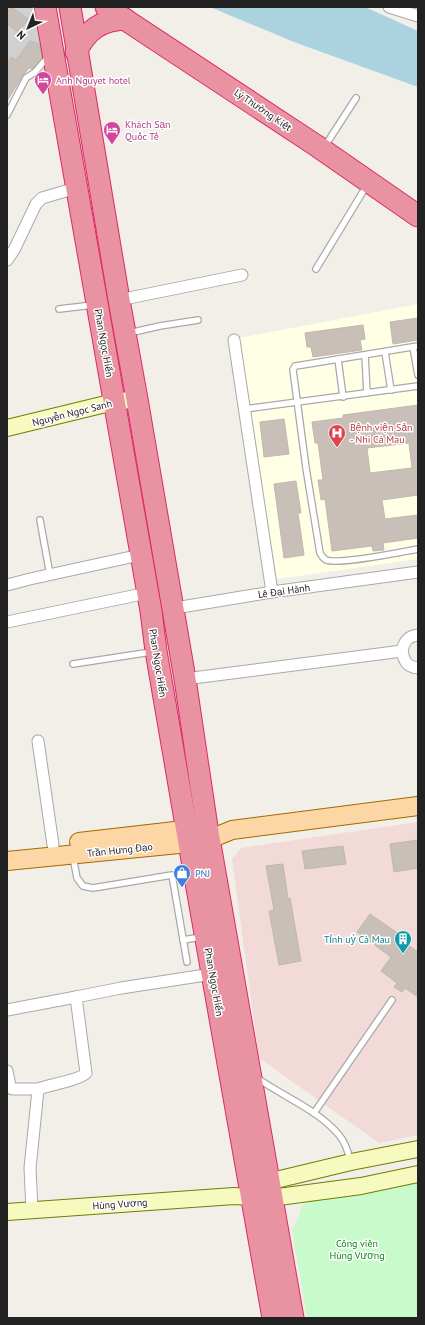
<svg xmlns="http://www.w3.org/2000/svg" width="425" height="1325" viewBox="0 0 425 1325" font-family="'PT Sans',sans-serif">
<rect width="100%" height="100%" fill="#f2efe9"/>
<polygon fill="#f2dad9" points="418,822 418,1135 379,1143 259,1058 232,859 241,848"/>
<polygon fill="#ffffe5" points="418,304 418,559 277,579 239,338"/>
<polygon fill="#d0d0d0" points="7,7 36,7 43,57 33,70 29,68 7,101"/>
<polygon fill="#c8facc" points="418,1174 418,1318 307,1318 292,1230 298,1219 301,1207 318,1192"/>
<polygon fill="#aad3df" points="210,7 365,7 418,31 418,87 294,42"/>
<g fill="#c7bfb8" stroke="#c4b6ab" fill-rule="evenodd">
<polygon points="11,7 28,19 18,32 7,24 7,12"/>
<polygon points="30,41 39,44 42,58 32,69 29,68 22,76 7,101 7,64 11,57 16,60"/>
<polygon points="418,318 418,340 393,344 390,322"/>
<polygon points="363,325 365,339 360,340 362,350 313,357 311,347 307,347 305,333"/>
<path d="M 418,405 L 418,495 L 382,500 L 385,519 L 418,515 L 418,538 L 383,543 L 384,550 L 373,551 L 372,546 L 332,551 L 325,499 L 321,500 L 318,480 L 323,480 L 318,443 L 315,443 L 312,422 L 343,418 L 343,415 ZM 409,443 L 412,468 L 370,473 L 367,448 Z"/>
<polygon points="284,419 289,454 264,457 260,422"/>
<polygon points="296,481 301,513 298,513 304,555 284,558 274,484"/>
<polygon points="418,840 418,868 394,872 390,844"/>
<polygon points="343,846 346,864 305,869 302,851"/>
<polygon points="283,864 288,899 290,898 301,961 279,965 269,911 274,910 266,866"/>
<polygon points="370,914 406,939 404,942 418,952 418,997 405,988 402,992 394,987 397,983 381,971 391,957 357,932"/>
</g>
<g fill="none" stroke-linecap="round" stroke-linejoin="round">
<defs>
<g id="lane">
<polyline points="7,115 26,78 35,72 48,57"/>
<polyline points="325,146 356,98"/>
<polyline points="316,269 367,185"/>
<polyline points="59,309 93,305"/>
<polyline points="129,333 160,326 198,320"/>
<path d="M 418,346 L 302,365 L 295,366 L 293,370 L 306,468 L 320,553 C 321,555 323,558 326,560 C 339,565 401,552 418,549"/>
<polyline points="413,347 418,375"/>
<polyline points="385,352 391,390"/>
<polyline points="365,355 367,393"/>
<polyline points="338,359 343,397"/>
<polyline points="244,409 418,386"/>
<polyline points="40,520 50,575"/>
<polyline points="73,664 151,652"/>
<polyline points="73,857 77,878 83,886 93,888 172,875 187,962"/>
<polyline points="183,940 201,937"/>
<path d="M 257,1078 C 284,1097 318,1110 339,1135 C 345,1142 348,1151 350,1160"/>
<polyline points="314,1113 392,1000"/>
</g>
<g id="street">
<polyline points="389,7 418,16"/>
<polyline points="7,260 14,250 36,204 42,198 76,188"/>
<polyline points="119,300 242,275"/>
<polyline points="234,340 272,592"/>
<polyline points="7,585 30,579 140,555"/>
<polyline points="169,609 272,592 418,572"/>
<polyline points="7,622 147,593"/>
<path d="M 418,635 C 408,636 404,641 402,651 C 404,661 407,667 418,668"/>
<polyline points="185,679 402,651"/>
<polyline points="38,741 53,845"/>
<polyline points="7,1010 76,997"/>
<polyline points="7,1071 10,1086 12,1089 40,1089"/>
<path d="M 32,1210 L 30,1168 L 38,1090 L 41,1088 C 50,1085 82,1079 86,1073 L 76,997 L 121,988 L 212,974"/>
</g>
<g id="secondary">
<polyline points="7,428 114,402 137,399"/>
<polyline points="259,1184 351,1162 418,1149"/>
<polyline points="7,1212 234,1196 271,1198 361,1186 418,1174"/>
</g>
<g id="primary">
<polyline points="79,842 201,828"/>
<polyline points="7,861 189,843 210,839 232,830 418,806"/>
</g>
<g id="highway">
<polyline points="45,7 151,611 156,651 189,843 273,1318"/>
<polyline points="70,7 119,300 137,399 185,679 207,827 293,1318"/>
<polyline points="106,7 317,146 418,216"/>
<path d="M 76,52 C 87,30 101,20 125,19"/>
</g>
</defs>
<use href="#lane" stroke="#a9a9a9" stroke-width="8"/>
<use href="#street" stroke="#a9a9a9" stroke-width="13"/>
<use href="#secondary" stroke="#707d05" stroke-width="18"/>
<use href="#primary" stroke="#a06b00" stroke-width="20"/>
<use href="#highway" stroke="#dc2a67" stroke-width="23"/>
<use href="#lane" stroke="#fff" stroke-width="5.5"/>
<use href="#street" stroke="#fff" stroke-width="11"/>
<use href="#secondary" stroke="#f7fabf" stroke-width="16"/>
<use href="#primary" stroke="#fcd6a4" stroke-width="18"/>
<use href="#highway" stroke="#e892a2" stroke-width="21"/>
</g>
<defs>
<symbol id="hotel-pin" viewBox="-11 -11 22 30"><path d="M0 17L-7.5 6A9.5 9.5 0 1 1 7.5 6Z" fill="#d1479c" stroke="#fff"/><path d="M-6-4.5h1.5V1H6V5H4.5V3h-9V5H-6ZM-4 0a1.8 1.8 0 1 1 3.6 0ZM.5 0V-2.5h3Q6-2.5 6 0Z" fill="#fff"/></symbol>
<symbol id="hospital-pin" viewBox="-11 -11 22 30"><path d="M0 17L-7.5 6A9.5 9.5 0 1 1 7.5 6Z" fill="#e0444e" stroke="#fff"/><path d="M-5-5h3v3.5h4V-5h3V5h-3V1.5h-4V5h-3Z" fill="#fff"/></symbol>
<symbol id="shop-pin" viewBox="-11 -11 22 30"><path d="M0 17L-7.5 6A9.5 9.5 0 1 1 7.5 6Z" fill="#3f7fe0" stroke="#fff"/><path d="M-5-2.5h2.3a2.7 3.5 0 0 1 5.4 0H5L5.5 6h-11ZM-1.5-2.5h3a1.5 2.3 0 0 0-3 0Z" fill="#fff"/></symbol>
<symbol id="building-pin" viewBox="-11 -11 22 30"><path d="M0 17L-7.5 6A9.5 9.5 0 1 1 7.5 6Z" fill="#0f9aa8" stroke="#fff"/><path d="M-4-6H4V6H1V3H-1V6H-4ZM-2.5-4.3h1.7v1.8h-1.7ZM.8-4.3h1.7v1.8H.8ZM-2.5-1h1.7V.8h-1.7ZM.8-1h1.7V.8H.8Z" fill="#fff"/></symbol>
</defs>
<g fill-rule="evenodd">
<use href="#hotel-pin" x="33" y="70" width="20" height="27"/>
<use href="#hotel-pin" x="102" y="120" width="20" height="27"/>
<use href="#hospital-pin" x="327" y="423" width="20" height="27"/>
<use href="#shop-pin" x="172" y="863" width="20" height="27"/>
<use href="#building-pin" x="393" y="929" width="20" height="27"/>
</g>
<g text-anchor="middle" dominant-baseline="central" stroke-width="3" stroke-linejoin="round" paint-order="stroke">
<g font-size="10" fill="#b23c85" stroke="#fff" text-anchor="start">
<text x="56" y="80">Anh Nguyet hotel</text>
<text x="125" y="124">Khách Sạn<tspan x="125" dy="12">Quốc Tế</tspan></text>
</g>
<g font-size="10" fill="#222" stroke="#fff">
<text transform="translate(263 110) rotate(34)">Lý Thường Kiệt</text>
<text transform="translate(104 343) rotate(80)">Phan Ngọc Hiển</text>
<text transform="translate(72 413) rotate(-14)">Nguyễn Ngọc Sanh</text>
<text transform="translate(284 591) rotate(-8)">Lê Đại Hành</text>
<text transform="translate(158 663) rotate(81)">Phan Ngọc Hiển</text>
<text transform="translate(120 850) rotate(-6)">Trần Hưng Đạo</text>
<text transform="translate(214 982) rotate(80)">Phan Ngọc Hiển</text>
<text transform="translate(120 1204) rotate(-4)">Hùng Vương</text>
</g>
<g font-size="10" fill="#be3a42" stroke="#fff" text-anchor="start">
<text x="350" y="427">Bệnh viện Sản<tspan x="350" dy="12">- Nhi Cà Mau</tspan></text>
</g>
<g font-size="10" fill="#366cbe" stroke="#fff" text-anchor="start">
<text x="195" y="873">PNJ</text>
</g>
<g font-size="10" fill="#0d838f" stroke="#fff" text-anchor="end">
<text x="390" y="939">Tỉnh uỷ Cà Mau</text>
</g>
<g font-size="10" fill="#0c8416" stroke="#fff">
<text x="357" y="1243">Công viên<tspan x="357" dy="12">Hùng Vương</tspan></text>
</g>
</g>
<rect width="425" height="1325" fill="none" stroke="#222222" stroke-width="16"/>
<g transform="translate(28 28) rotate(223)" stroke="#ffffff" stroke-width="3" paint-order="stroke">
<path d="M0-3L7 15L0 10L-7 15Z" fill="#222222"/>
<text y="-6" font-size="11" font-weight="bold" text-anchor="middle" fill="#222222">N</text>
</g>
</svg>
